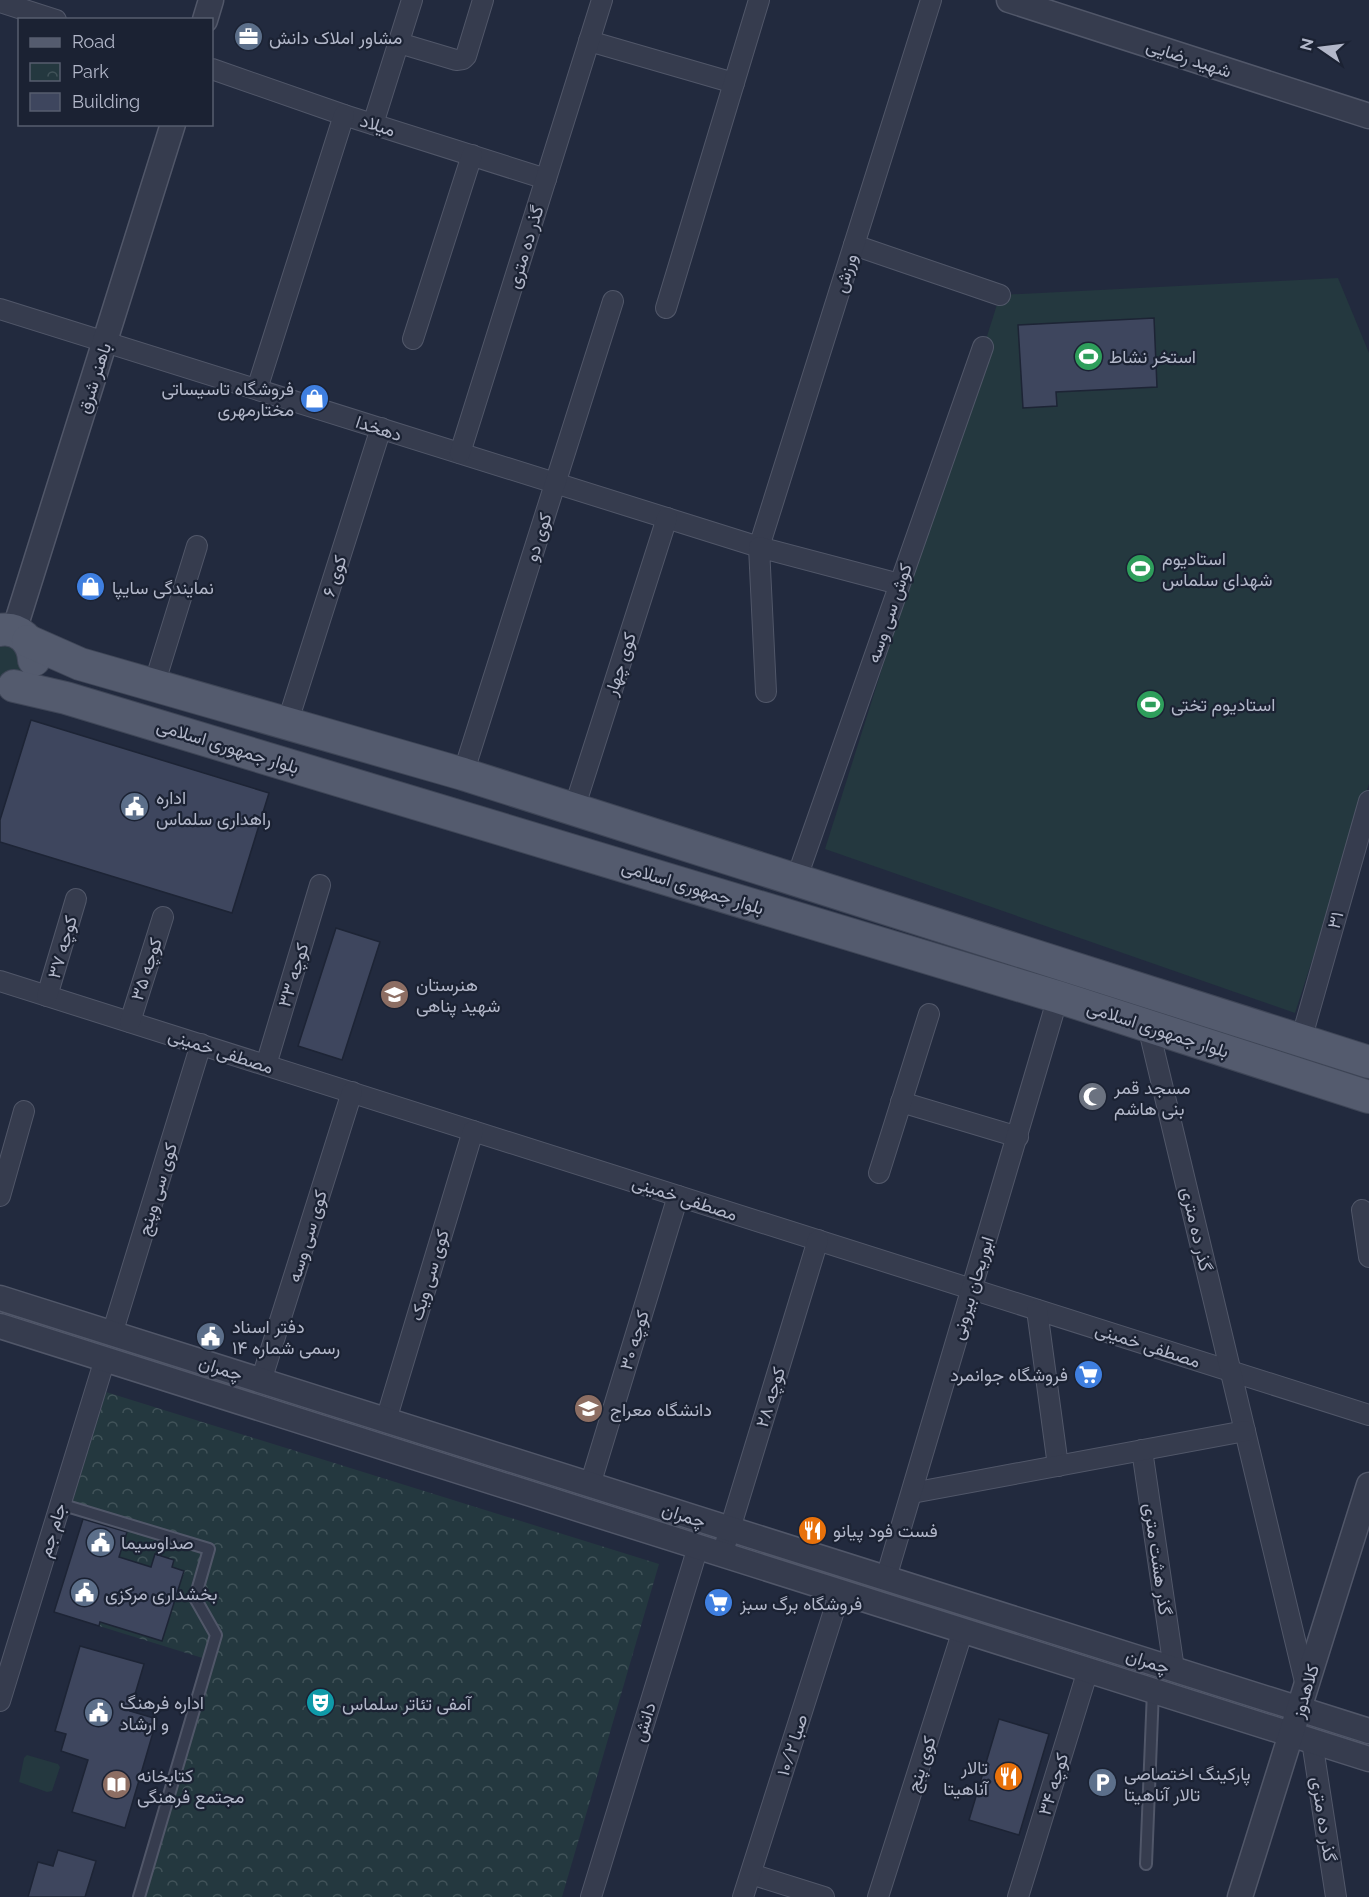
<svg xmlns="http://www.w3.org/2000/svg" width="1369" height="1897" viewBox="0 0 1369 1897" font-family="Raleway,Vazirmatn,sans-serif">
<defs>
<pattern id="park-crowns" width="20" height="18" patternUnits="userSpaceOnUse" patternTransform="scale(1.5)"><rect width="20" height="18" fill="#24383f"/><path d="M2 6a3 3 0 1 1 6 0M12 15a3 3 0 1 1 6 0" fill="none" stroke="#415359"/></pattern>
</defs>
<rect width="100%" height="100%" fill="#222a3e"/>
<g fill="#24383f">
<polygon points="1338,278 1369,353 1369,784 1295,1013 825,849 1000,295"/>
<polygon points="0,635 11,635 27,667 23,674 0,682"/>
<polygon points="27,1755 58,1764 60,1767 52,1791 47,1792 19,1782 24,1758"/>
</g>
<polygon fill="url(#park-crowns)" points="106,1392 659,1564 562,1897 137,1897 209,1660 99,1626 128,1527 70,1510"/>
<g fill="#3e465e" stroke="#1d2435" stroke-width="1.5">
<polygon points="1154,318 1157,387 1056,392 1057,406 1023,408 1018,325"/>
<polygon points="31,720 269,793 232,913 0,842 0,820"/>
<polygon points="336,928 380,942 342,1060 298,1046"/>
<polygon points="83,1519 127,1532 119,1557 151,1567 155,1554 174,1560 172,1567 184,1571 162,1641 100,1622 99,1626 54,1612"/>
<polygon points="80,1646 144,1664 130,1711 157,1719 125,1828 72,1812 88,1760 61,1751 66,1734 55,1731"/>
<polygon points="999,1719 1049,1734 1019,1835 969,1820"/>
<polygon points="58,1850 96,1861 85,1897 28,1897 38,1862 53,1866"/>
</g>
<g fill="none" stroke-linecap="round" stroke-linejoin="round">
<defs>
<g id="service">
<polyline points="60,1504 209,1549 195,1598 216,1635 139,1897"/>
<polyline points="1146,1864 1153,1691"/>
</g>
<g id="minor">
<polyline points="0,2 56,20"/>
<polyline points="589,41 734,83"/>
<polyline points="399,43 456,60 463,59 466,56 483,0"/>
<polyline points="212,69 344,115 546,179"/>
<polyline points="373,124 412,0"/>
<polyline points="854,245 1000,295"/>
<polyline points="666,308 759,0"/>
<polyline points="0,309 759,547 931,0"/>
<polyline points="413,339 472,155"/>
<polyline points="257,389 344,115"/>
<polyline points="460,453 602,0"/>
<polyline points="154,685 197,546"/>
<polyline points="766,692 759,547 899,584"/>
<polyline points="287,724 381,428"/>
<polyline points="463,774 613,301"/>
<polyline points="574,809 667,518"/>
<polyline points="796,880 983,347"/>
<polyline points="0,981 1369,1415"/>
<polyline points="47,996 76,899"/>
<polyline points="130,1022 163,917"/>
<polyline points="1148,1026 1306,1686"/>
<polyline points="1301,1040 1369,801"/>
<polyline points="266,1065 320,885"/>
<polyline points="901,1102 1018,1137"/>
<polyline points="879,1173 929,1014"/>
<polyline points="0,1196 24,1111"/>
<polyline points="1362,1210 1369,1257"/>
<polyline points="1037,1310 1058,1466"/>
<polyline points="112,1334 201,1044"/>
<polyline points="261,1381 352,1092"/>
<polyline points="386,1420 473,1131"/>
<polyline points="1142,1450 1174,1669"/>
<polyline points="590,1485 678,1196"/>
<polyline points="912,1493 1245,1431"/>
<polyline points="722,1555 818,1240"/>
<polyline points="886,1578 1058,997"/>
<polyline points="0,1701 105,1359"/>
<polyline points="1312,1741 1336,1897"/>
<polyline points="751,1874 824,1897"/>
<polyline points="591,1897 698,1547"/>
<polyline points="743,1897 840,1592"/>
<polyline points="878,1897 963,1630"/>
<polyline points="1018,1897 1088,1670"/>
</g>
<g id="tertiary">
<polyline points="1009,0 1369,116"/>
<polyline points="205,20 211,0"/>
<polyline points="14,631 173,124"/>
<polyline points="0,1298 1369,1731"/>
<polyline points="0,1326 1369,1759"/>
<polyline points="1240,1897 1369,1485"/>
</g>
<g id="primary">
<path d="M 0,630 C 19,627 33,641 34,660"/>
<polyline points="28,641 80,664 463,774 1369,1062"/>
<polyline points="14,686 66,698 1058,997 1369,1097"/>
</g>
</defs>
<use href="#service" stroke="#515769" stroke-width="14"/>
<use href="#minor" stroke="#515769" stroke-width="22"/>
<use href="#tertiary" stroke="#515769" stroke-width="27"/>
<use href="#primary" stroke="#3f4657" stroke-width="34"/>
<use href="#service" stroke="#363c4e" stroke-width="10"/>
<use href="#minor" stroke="#363c4e" stroke-width="20"/>
<use href="#tertiary" stroke="#363c4e" stroke-width="24"/>
<use href="#primary" stroke="#545b6e" stroke-width="32"/>
</g>
<defs>
<symbol id="office-disc" viewBox="-11 -11 22 22"><circle r="9.5" fill="#5c6f8a" stroke="#1b2233"/><path d="M-6-3h4V-5.5h4V-3h4V5H-6ZM-1-4.5V-3h2v-1.5ZM-6 0V1H6V0Z" fill="#fff"/></symbol>
<symbol id="stadium-disc" viewBox="-11 -11 22 22"><circle r="9.5" fill="#2e9e5b" stroke="#1b2233"/><path d="M0-5a6.5 5 0 1 0 0 10a6.5 5 0 1 0 0-10ZM-3.5-1.8h7v3.6h-7Z" fill="#fff"/></symbol>
<symbol id="shop-disc" viewBox="-11 -11 22 22"><circle r="9.5" fill="#3f7fe0" stroke="#1b2233"/><path d="M-5-2.5h2.3a2.7 3.5 0 0 1 5.4 0H5L5.5 6h-11ZM-1.5-2.5h3a1.5 2.3 0 0 0-3 0Z" fill="#fff"/></symbol>
<symbol id="civic-disc" viewBox="-11 -11 22 22"><circle r="9.5" fill="#5c6f8a" stroke="#1b2233"/><path d="M-.6-6.5H3V-4.5H.6V-3L4-1V1h2V6H-6V1h2V-1L-.6-3ZM-1.2 2.5V6h2.4V2.5Z" fill="#fff"/></symbol>
<symbol id="school-disc" viewBox="-11 -11 22 22"><circle r="9.5" fill="#8d6e63" stroke="#1b2233"/><path d="M0-5L7-2L0 1L-7-2ZM-4 1L0 2.5L4 1V4Q0 6-4 4Z" fill="#fff"/></symbol>
<symbol id="mosque-disc" viewBox="-11 -11 22 22"><circle r="9.5" fill="#6b7280" stroke="#1b2233"/><path d="M3.5-4.9A6 6 0 1 0 3.5 4.9A5 5 0 1 1 3.5-4.9Z" fill="#fff"/></symbol>
<symbol id="supermarket-disc" viewBox="-11 -11 22 22"><circle r="9.5" fill="#3f7fe0" stroke="#1b2233"/><path d="M-6-5.5h2.5l.6 2H6L4.5 2H-2.5L-4.4-4H-6ZM-1.5 3.2a1.3 1.3 0 1 0 .1 0ZM3 3.2a1.3 1.3 0 1 0 .1 0Z" fill="#fff"/></symbol>
<symbol id="university-disc" viewBox="-11 -11 22 22"><circle r="9.5" fill="#8d6e63" stroke="#1b2233"/><path d="M0-5L7-2L0 1L-7-2ZM-4 1L0 2.5L4 1V4Q0 6-4 4Z" fill="#fff"/></symbol>
<symbol id="restaurant-disc" viewBox="-11 -11 22 22"><circle r="9.5" fill="#e8710a" stroke="#1b2233"/><path d="M-5-6h1v4h1v-4h1v4h1v-4h1v5L-1.5 .5V6h-2V.5L-5-1ZM5-6V6H3V1.5H1.5Q1.5-4 5-6Z" fill="#fff"/></symbol>
<symbol id="theatre-disc" viewBox="-11 -11 22 22"><circle r="9.5" fill="#0f9aa8" stroke="#1b2233"/><path d="M-5-5.5Q0-4 5-5.5V0Q5 5 0 6Q-5 5-5 0ZM-3.3-2.5H-1v1.5H-3.3ZM1-2.5H3.3v1.5H1ZM-2.8 1Q0 5.5 2.8 1Z" fill="#fff"/></symbol>
<symbol id="parking-disc" viewBox="-11 -11 22 22"><circle r="9.5" fill="#5c6f8a" stroke="#1b2233"/><path d="M-3.5-5.5H1a3.5 3.5 0 0 1 0 7H-1V5.5H-3.5ZM-1-3.4V-.6H.8a1.4 1.4 0 0 0 0-2.8Z" fill="#fff"/></symbol>
<symbol id="library-disc" viewBox="-11 -11 22 22"><circle r="9.5" fill="#8d6e63" stroke="#1b2233"/><path d="M-6-4Q-3-5.5-.7-3.5V5Q-3 3-6 4ZM6-4Q3-5.5 .7-3.5V5Q3 3 6 4Z" fill="#fff"/></symbol>
</defs>
<g fill-rule="evenodd">
<use href="#office-disc" x="232" y="20" width="33" height="33"/>
<use href="#stadium-disc" x="1072" y="340" width="33" height="33"/>
<use href="#shop-disc" x="298" y="382" width="33" height="33"/>
<use href="#stadium-disc" x="1124" y="552" width="33" height="33"/>
<use href="#shop-disc" x="74" y="570" width="33" height="33"/>
<use href="#stadium-disc" x="1134" y="688" width="33" height="33"/>
<use href="#civic-disc" x="118" y="790" width="33" height="33"/>
<use href="#school-disc" x="378" y="978" width="33" height="33"/>
<use href="#mosque-disc" x="1076" y="1080" width="33" height="33"/>
<use href="#civic-disc" x="194" y="1320" width="33" height="33"/>
<use href="#supermarket-disc" x="1072" y="1358" width="33" height="33"/>
<use href="#university-disc" x="572" y="1392" width="33" height="33"/>
<use href="#restaurant-disc" x="796" y="1514" width="33" height="33"/>
<use href="#civic-disc" x="84" y="1526" width="33" height="33"/>
<use href="#civic-disc" x="68" y="1576" width="33" height="33"/>
<use href="#supermarket-disc" x="702" y="1586" width="33" height="33"/>
<use href="#theatre-disc" x="304" y="1686" width="33" height="33"/>
<use href="#civic-disc" x="82" y="1696" width="33" height="33"/>
<use href="#restaurant-disc" x="992" y="1760" width="33" height="33"/>
<use href="#parking-disc" x="1086" y="1766" width="33" height="33"/>
<use href="#library-disc" x="100" y="1768" width="33" height="33"/>
</g>
<g text-anchor="middle" dominant-baseline="central" stroke-width="4.5" stroke-linejoin="round" paint-order="stroke">
<g font-size="18" fill="#b2b7c9" stroke="#1b2233" text-anchor="start">
<text x="269" y="37">مشاور املاک دانش</text>
<text x="1109" y="356">استخر نشاط</text>
<text x="294" y="388" text-anchor="end">فروشگاه تاسیساتی<tspan x="294" dy="21">مختارمهری</tspan></text>
<text x="1162" y="558">استادیوم<tspan x="1162" dy="21">شهدای سلماس</tspan></text>
<text x="112" y="587">نمایندگی سایپا</text>
<text x="1171" y="704">استادیوم تختی</text>
<text x="156" y="797">اداره<tspan x="156" dy="21">راهداری سلماس</tspan></text>
<text x="416" y="984">هنرستان<tspan x="416" dy="21">شهید پناهی</tspan></text>
<text x="1114" y="1087">مسجد قمر<tspan x="1114" dy="21">بنی هاشم</tspan></text>
<text x="232" y="1326">دفتر اسناد<tspan x="232" dy="21">رسمی شماره ۱۴</tspan></text>
<text x="1068" y="1374" text-anchor="end">فروشگاه جوانمرد</text>
<text x="610" y="1409">دانشگاه معراج</text>
<text x="833" y="1530">فست فود پیانو</text>
<text x="121" y="1542">صداوسیما</text>
<text x="105" y="1593">بخشداری مرکزی</text>
<text x="740" y="1603">فروشگاه برگ سبز</text>
<text x="120" y="1702">اداره فرهنگ<tspan x="120" dy="21">و ارشاد</tspan></text>
<text x="342" y="1703">آمفی تئاتر سلماس</text>
<text x="988" y="1767" text-anchor="end">تالار<tspan x="988" dy="21">آناهیتا</tspan></text>
<text x="1124" y="1773">پارکینگ اختصاصی<tspan x="1124" dy="21">تالار آناهیتا</tspan></text>
<text x="137" y="1775">کتابخانه<tspan x="137" dy="21">مجتمع فرهنگی</tspan></text>
</g>
<g font-size="18" fill="#b2b7c9" stroke="#1b2233">
<text transform="translate(1189 58) rotate(18)">شهید رضایی</text>
<text transform="translate(378 125) rotate(18)">میلاد</text>
<text transform="translate(525 247) rotate(-73)">گذر ده متری</text>
<text transform="translate(845 273) rotate(-73)">ورزش</text>
<text transform="translate(94 378) rotate(-72)">باهنر شرق</text>
<text transform="translate(379 428) rotate(18)">دهخدا</text>
<text transform="translate(538 537) rotate(-72)">کوی دو</text>
<text transform="translate(334 576) rotate(-72)">کوی ۶</text>
<text transform="translate(889 613) rotate(-71)">کوش سی وسه</text>
<text transform="translate(620 664) rotate(-72)">کوی چهار</text>
<text transform="translate(228 746) rotate(17)">بلوار جمهوری اسلامی</text>
<text transform="translate(693 887) rotate(17)">بلوار جمهوری اسلامی</text>
<text transform="translate(1335 920) rotate(-74)">۳۱</text>
<text transform="translate(62 947) rotate(-74)">کوچه ۳۷</text>
<text transform="translate(146 969) rotate(-72)">کوچه ۳۵</text>
<text transform="translate(293 975) rotate(-73)">کوچه ۳۳</text>
<text transform="translate(1158 1029) rotate(18)">بلوار جمهوری اسلامی</text>
<text transform="translate(221 1051) rotate(18)">مصطفی خمینی</text>
<text transform="translate(157 1189) rotate(-73)">کوی سی وپنج</text>
<text transform="translate(685 1198) rotate(18)">مصطفی خمینی</text>
<text transform="translate(1197 1229) rotate(77)">گذر ده متری</text>
<text transform="translate(307 1236) rotate(-73)">کوی سی وسه</text>
<text transform="translate(429 1275) rotate(-73)">کوی سی ویک</text>
<text transform="translate(972 1288) rotate(-73)">ابوریحان بیرونی</text>
<text transform="translate(634 1340) rotate(-73)">کوچه ۳۰</text>
<text transform="translate(1148 1345) rotate(18)">مصطفی خمینی</text>
<text transform="translate(221 1368) rotate(18)">چمران</text>
<text transform="translate(770 1397) rotate(-73)">کوچه ۲۸</text>
<text transform="translate(684 1515) rotate(18)">چمران</text>
<text transform="translate(52 1530) rotate(-73)">جام جم</text>
<text transform="translate(1158 1559) rotate(82)">گذر هشت متری</text>
<text transform="translate(1148 1661) rotate(18)">چمران</text>
<text transform="translate(1305 1691) rotate(-73)">کلاهدوز</text>
<text transform="translate(644 1722) rotate(-73)">دانش</text>
<text transform="translate(792 1745) rotate(-72)">صبا ۱۰/۲</text>
<text transform="translate(921 1764) rotate(-72)">کوی پنج</text>
<text transform="translate(1053 1784) rotate(-73)">کوچه ۳۴</text>
<text transform="translate(1324 1819) rotate(81)">گذر ده متری</text>
</g>
</g>
<rect x="18" y="18" width="195" height="108" fill="#1b2233" stroke="#575e6f" stroke-width="1.5"/>
<rect x="30" y="38" width="30" height="9" fill="#545b6e" stroke="#575e6f" stroke-width="1.5"/>
<text x="72" y="48" font-size="18" fill="#b2b7c9">Road</text>
<rect x="30" y="63" width="30" height="18" fill="url(#park-crowns)" stroke="#575e6f" stroke-width="1.5"/>
<text x="72" y="78" font-size="18" fill="#b2b7c9">Park</text>
<rect x="30" y="93" width="30" height="18" fill="#3e465e" stroke="#575e6f" stroke-width="1.5"/>
<text x="72" y="108" font-size="18" fill="#b2b7c9">Building</text>
<g transform="translate(1321 48) rotate(284)" stroke="#1b2233" stroke-width="4.5" paint-order="stroke">
<path d="M0-4.5L10 22L0 15L-10 22Z" fill="#b2b7c9"/>
<text y="-9" font-size="16" font-weight="bold" text-anchor="middle" fill="#b2b7c9">N</text>
</g>
</svg>
